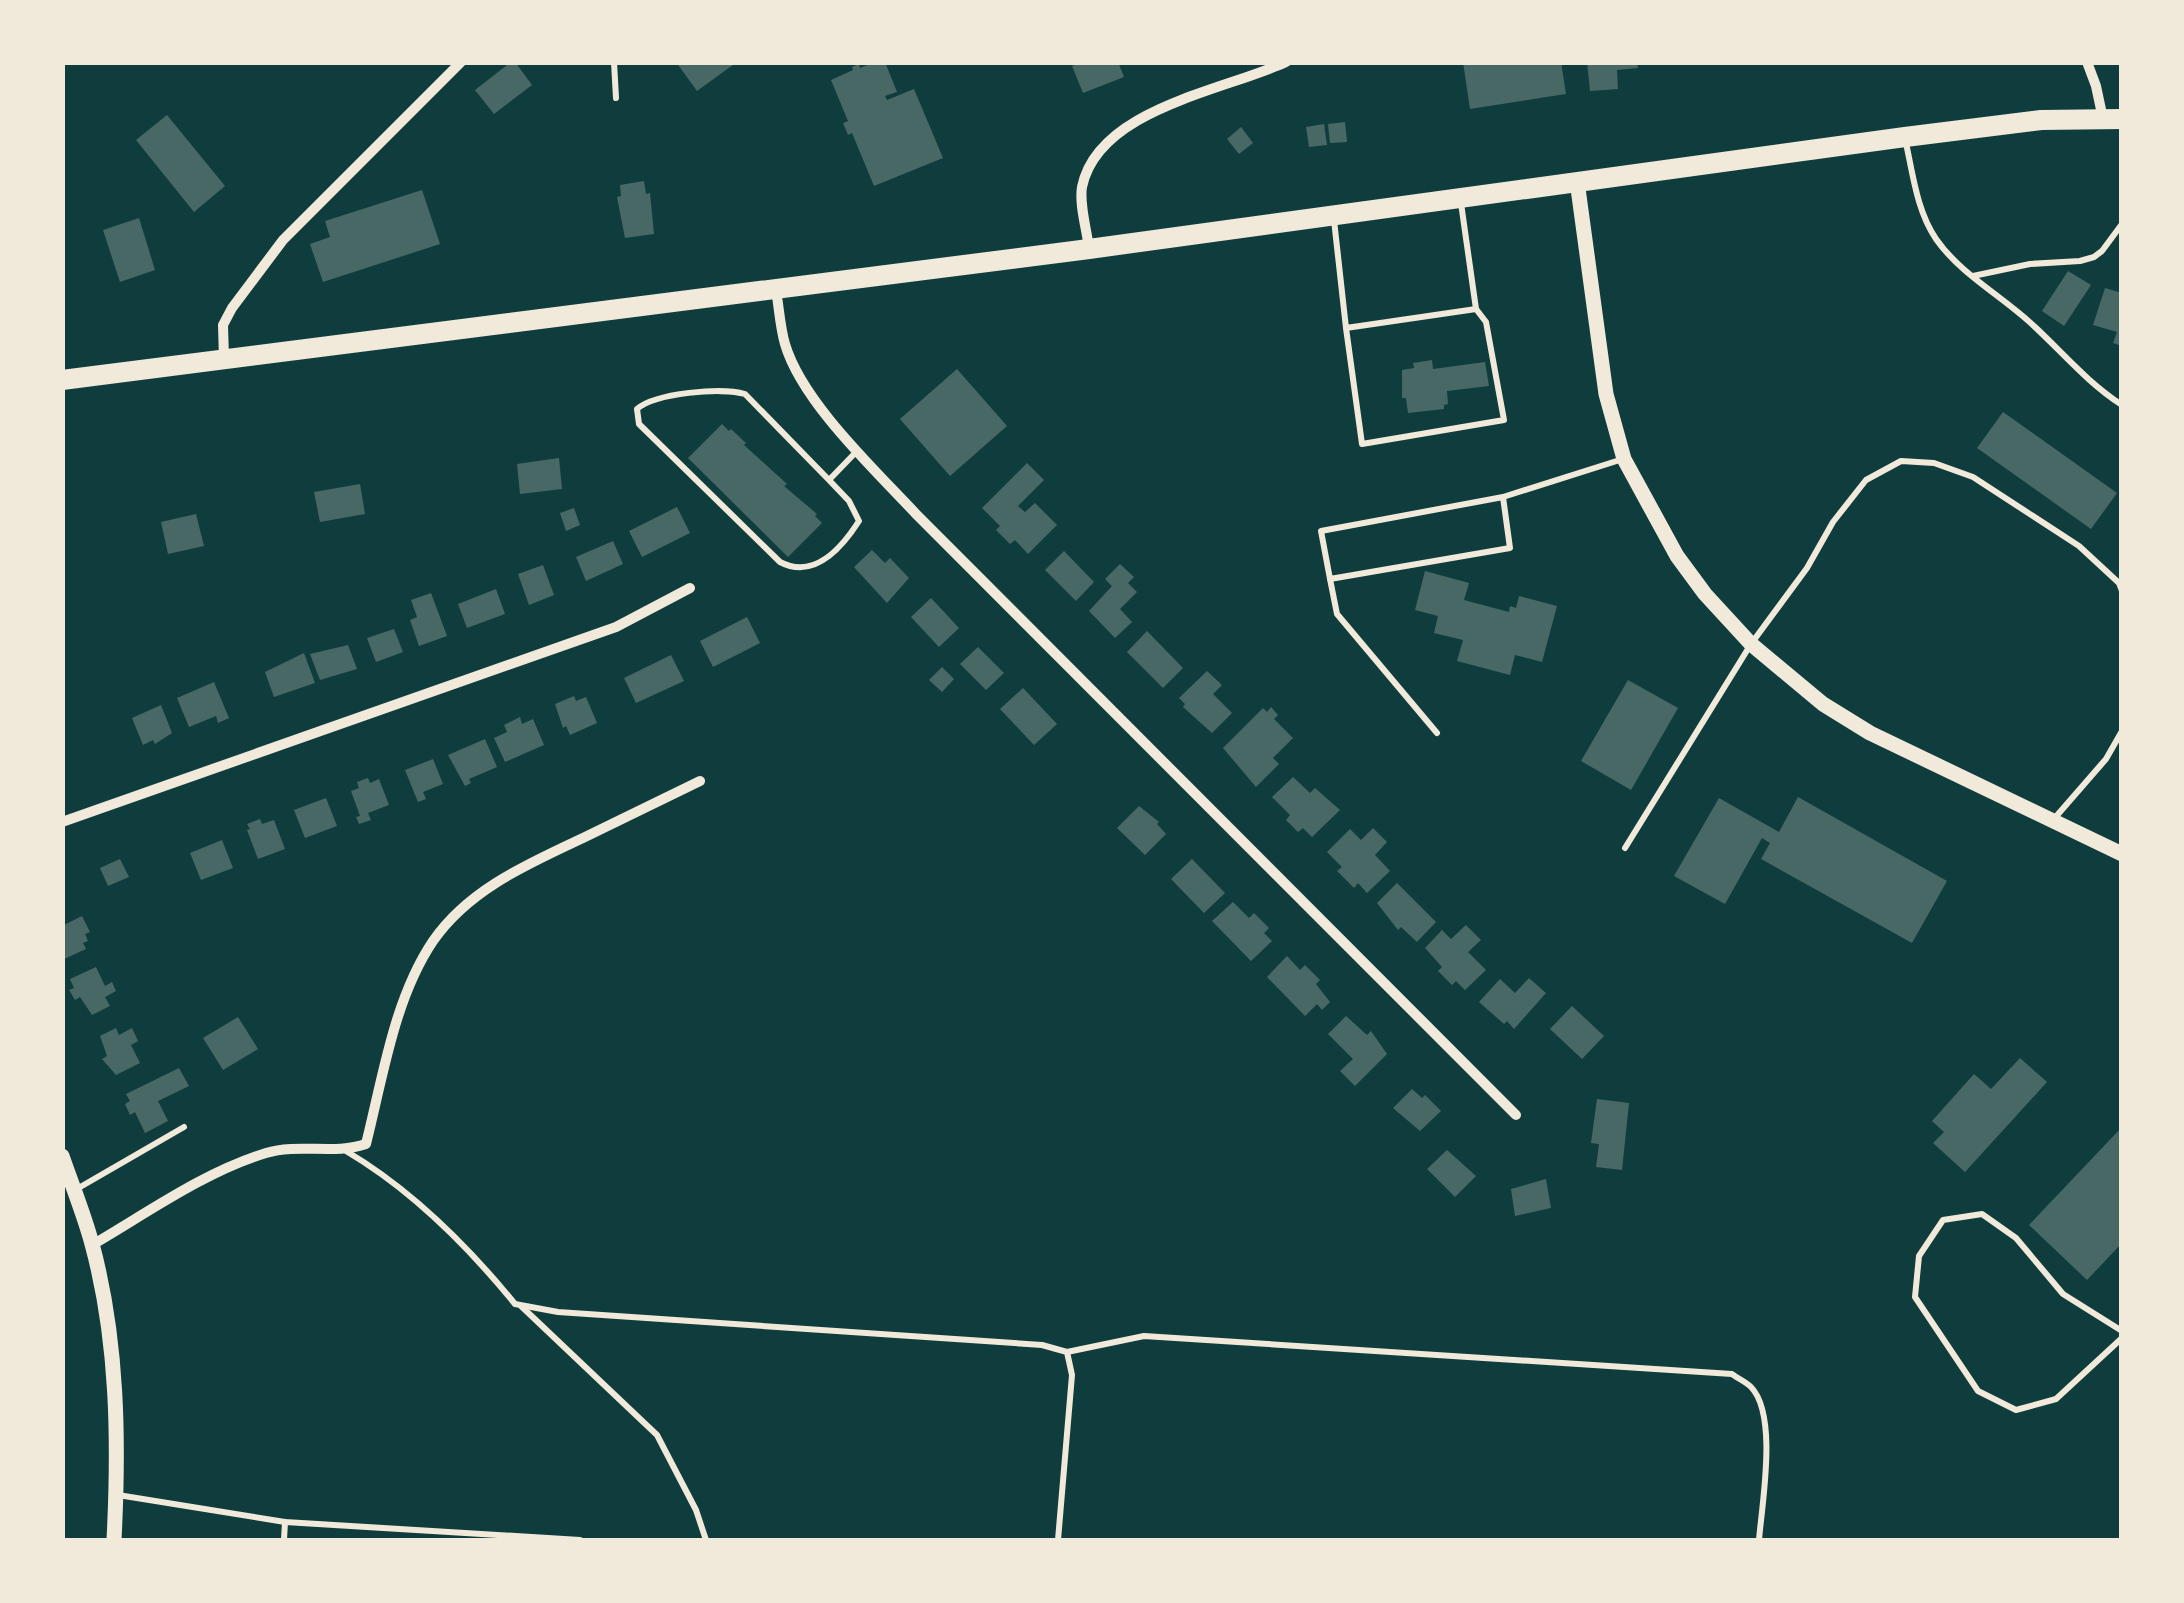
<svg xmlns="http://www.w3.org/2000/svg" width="2184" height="1603" viewBox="0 0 2184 1603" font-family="Quicksand,sans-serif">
<rect width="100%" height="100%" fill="#0f3d3e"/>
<g fill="#486865">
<polygon points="511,62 515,62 532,85 494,114 475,90"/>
<polygon points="676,62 737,62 697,91"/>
<polygon points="875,62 885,62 897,92 885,96 887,100 914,89 943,158 874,186 852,133 848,135 843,123 848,121 831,80 853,70 852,67 859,64 860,68"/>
<polygon points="1081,62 1118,62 1124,77 1083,93 1072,66"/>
<polygon points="1463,62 1561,62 1566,94 1470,109"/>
<polygon points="1587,62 1637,62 1638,68 1617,70 1618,89 1590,91"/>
<polygon points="167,115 225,186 194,212 136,140"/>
<polygon points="1345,122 1347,142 1330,143 1328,124"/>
<polygon points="1324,124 1327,145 1309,147 1306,127"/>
<polygon points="1241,127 1253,143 1239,154 1227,139"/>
<polygon points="644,181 646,194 650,193 654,234 625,238 617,197 621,196 620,185"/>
<polygon points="422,190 440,244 323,282 310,244 330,237 325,221"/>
<polygon points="139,218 155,270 120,282 103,230"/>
<polygon points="2068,271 2091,285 2064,326 2042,311"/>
<polygon points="2105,288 2122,293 2122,346 2113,343 2117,332 2093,325"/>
<polygon points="1432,360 1433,369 1485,362 1489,386 1447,391 1448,404 1444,405 1444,409 1408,413 1406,398 1402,398 1402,370 1414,368 1413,363"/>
<polygon points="957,369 1007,426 950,476 900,419"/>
<polygon points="2003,412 2117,493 2091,529 1977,448"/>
<polygon points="722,424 729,431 731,429 746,443 744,445 787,484 784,486 817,514 815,516 822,523 788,557 688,458"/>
<polygon points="559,458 562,489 520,494 517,464"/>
<polygon points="1027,463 1044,480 1018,506 1025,512 1035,503 1057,525 1028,554 1015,540 1010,544 996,530 1000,526 982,508"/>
<polygon points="360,484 365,514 320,522 314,492"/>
<polygon points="677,507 690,533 642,557 629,531"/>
<polygon points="574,508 580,525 566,531 560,513"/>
<polygon points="196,514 204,546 168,554 161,522"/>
<polygon points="613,541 623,564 586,581 576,557"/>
<polygon points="872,550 885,563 890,558 909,578 887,603 854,567"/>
<polygon points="1064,551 1094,582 1076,601 1045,570"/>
<polygon points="1120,564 1134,577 1128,583 1137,592 1120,609 1132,622 1115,638 1089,611 1112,586 1105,579"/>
<polygon points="543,565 554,595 529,605 518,574"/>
<polygon points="1425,571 1469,583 1464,600 1509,612 1510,606 1516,608 1519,596 1557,606 1542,662 1515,655 1510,675 1457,661 1463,640 1434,633 1438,616 1415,610"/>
<polygon points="496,589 505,614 467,628 458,604"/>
<polygon points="431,593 447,636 419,646 410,620 417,617 411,600"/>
<polygon points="931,598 959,628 939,647 911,617"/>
<polygon points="747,617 760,643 713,667 700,641"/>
<polygon points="394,629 403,652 376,662 367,638"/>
<polygon points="1147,631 1183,668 1163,688 1127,652"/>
<polygon points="348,645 357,669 320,680 310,654"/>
<polygon points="978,647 1004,673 986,690 960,664"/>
<polygon points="304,653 315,683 274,697 265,672"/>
<polygon points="671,655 684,681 636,703 624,678"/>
<polygon points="942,667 954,679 942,692 929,680"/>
<polygon points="1207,671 1222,685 1213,694 1232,713 1212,733 1183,707 1185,704 1179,698"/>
<polygon points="1628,680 1678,708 1631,790 1581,761"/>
<polygon points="214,682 229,718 218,723 216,716 189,727 177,698"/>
<polygon points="1023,688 1057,724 1034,745 1000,709"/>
<polygon points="574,696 576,701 586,697 597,723 570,735 566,726 563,728 555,704"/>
<polygon points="161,705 172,733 155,744 153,740 143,745 132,718"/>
<polygon points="1271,707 1278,715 1274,719 1293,738 1273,758 1279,764 1256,787 1223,748 1263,708 1267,712"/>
<polygon points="520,717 522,724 533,719 544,745 505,762 494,738 507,732 504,725"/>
<polygon points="485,739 497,767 469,779 471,783 465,786 448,755"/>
<polygon points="433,759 443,784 423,792 426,799 418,802 405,770"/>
<polygon points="1293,777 1310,793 1315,788 1340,810 1312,837 1303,828 1298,832 1286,820 1290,815 1272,797"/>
<polygon points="368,778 370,783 379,779 389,805 368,813 371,820 359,824 356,817 360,816 351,791 359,788 357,782"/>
<polygon points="1798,797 1947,881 1912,943 1761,859 1770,843 1762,838 1725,904 1674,876 1719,798 1779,832"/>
<polygon points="326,798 337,826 305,838 294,810"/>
<polygon points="1139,806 1159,822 1157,824 1166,834 1145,855 1117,828"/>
<polygon points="260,819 262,824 274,820 285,849 258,859 247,830 250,829 247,824"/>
<polygon points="1373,828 1387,842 1375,855 1390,871 1367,893 1358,883 1354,888 1337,871 1342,867 1327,852 1350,829 1361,840"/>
<polygon points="222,840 233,868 201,880 190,853"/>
<polygon points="120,859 129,877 108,886 100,868"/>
<polygon points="1192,859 1225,893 1204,913 1171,879"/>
<polygon points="1397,883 1436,922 1417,942 1401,927 1398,930 1377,903"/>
<polygon points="1233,902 1249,918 1254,913 1269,928 1264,933 1272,941 1251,961 1212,921"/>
<polygon points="82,916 90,932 85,934 88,941 83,943 86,949 62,960 62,926"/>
<polygon points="1466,925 1481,940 1468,952 1486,970 1465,990 1456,981 1452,985 1438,971 1442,967 1425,948 1442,930 1451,939"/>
<polygon points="1287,956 1300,970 1305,965 1320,980 1316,984 1330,1002 1322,1010 1317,1004 1305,1016 1267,977"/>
<polygon points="96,967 105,986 112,982 116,991 105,997 110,1006 92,1015 80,997 75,1000 69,990 74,988 70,979"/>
<polygon points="1529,978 1546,993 1514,1029 1507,1021 1504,1024 1479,1002 1500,979 1515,993"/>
<polygon points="1572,1006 1604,1036 1582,1059 1550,1029"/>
<polygon points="1346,1016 1367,1035 1371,1031 1387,1054 1355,1086 1340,1071 1353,1059 1328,1034"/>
<polygon points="238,1017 258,1049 223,1070 203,1038"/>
<polygon points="116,1028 119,1035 132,1028 138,1041 131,1045 140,1063 116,1075 102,1059 107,1056 100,1036"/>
<polygon points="2020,1058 2047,1082 1965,1172 1933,1143 1944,1132 1932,1121 1974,1074 1991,1089"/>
<polygon points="179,1068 189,1086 158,1101 168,1121 145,1133 135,1112 130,1115 125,1104 130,1101 126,1094"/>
<polygon points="1412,1089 1422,1098 1425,1095 1441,1111 1420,1131 1393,1108"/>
<polygon points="1597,1099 1629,1103 1622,1170 1596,1167 1599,1144 1591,1143"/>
<polygon points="2122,1127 2122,1243 2087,1280 2029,1225"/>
<polygon points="1447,1150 1476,1176 1455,1197 1427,1169"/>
<polygon points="1546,1179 1551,1208 1515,1216 1511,1189"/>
</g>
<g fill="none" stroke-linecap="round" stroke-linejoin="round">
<g stroke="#f1e9da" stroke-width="6">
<polyline points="614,62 616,98"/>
<path d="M 1906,143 C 1913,175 1917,211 1936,239 C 1961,275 2004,297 2035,327 C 2064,354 2088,383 2122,405"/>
<polyline points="1334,220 1346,328 1476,309 1461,203"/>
<polyline points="1973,276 2030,264 2080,261 2094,257 2102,251 2122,224"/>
<polyline points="1346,328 1362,444 1504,420 1486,322 1476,309"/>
<path d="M 829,480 L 849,501 L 859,521 C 841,549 814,580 780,562 L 639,424 L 637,409 C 655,393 722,387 745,394 L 829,480 L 857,451"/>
<polyline points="1503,497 1510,548 1330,579 1321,531 1503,497 1623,459"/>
<polyline points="1330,579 1337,614 1437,733"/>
<polyline points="2053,820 2106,759 2122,731"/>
<polyline points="1625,848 1751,644 1807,568 1833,522 1866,480 1901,461 1934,463 1973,477 2079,546 2119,583 2122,591"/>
<path d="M 346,1151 C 412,1190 467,1245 515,1304 L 558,1312 L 1042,1345 L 1067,1352 L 1072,1375 L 1058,1540"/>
<polyline points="75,1190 184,1127"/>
<polyline points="521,1306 657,1435 696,1510 706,1540"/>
<polyline points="2122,1331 2063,1294 2016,1238 1982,1214 1943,1220 1919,1256 1915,1297 1978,1391 2016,1410 2056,1399 2122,1338"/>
<path d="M 1067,1352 L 1144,1336 L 1732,1374 C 1737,1378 1746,1382 1751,1387 C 1778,1415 1762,1503 1759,1540"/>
<polyline points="118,1495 285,1522 580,1540"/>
<polyline points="284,1540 285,1522"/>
</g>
<g stroke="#f1e9da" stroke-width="10">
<polyline points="2087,62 2096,86 2103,119"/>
<path d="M 1089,249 C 1087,230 1079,205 1082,187 C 1098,109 1223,91 1286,62"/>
<path d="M 776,290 C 779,307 780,327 785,344 C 802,402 875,470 917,515 L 1516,1115"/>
<polyline points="224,359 223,325 232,308 283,240 461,62"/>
<polyline points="62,822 616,627 690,588"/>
<path d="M 92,1245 C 147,1213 204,1172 266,1153 C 299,1143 334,1155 366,1144 C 383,1077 394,999 433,941 C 469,889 528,864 583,838 C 622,819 661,800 700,781"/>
</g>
<g stroke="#f1e9da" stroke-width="15">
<polyline points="1577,181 1606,394 1624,459 1677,556 1705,594 1751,644 1823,704 1870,733 2122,854"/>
<path d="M 62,1156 C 72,1185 84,1214 92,1244 C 118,1340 119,1442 114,1540"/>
</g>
<polyline stroke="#f1e9da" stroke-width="20" points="62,380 1089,249 1905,137 2041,120 2122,119"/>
</g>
<rect width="2184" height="1603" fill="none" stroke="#f1e9da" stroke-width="130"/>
</svg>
